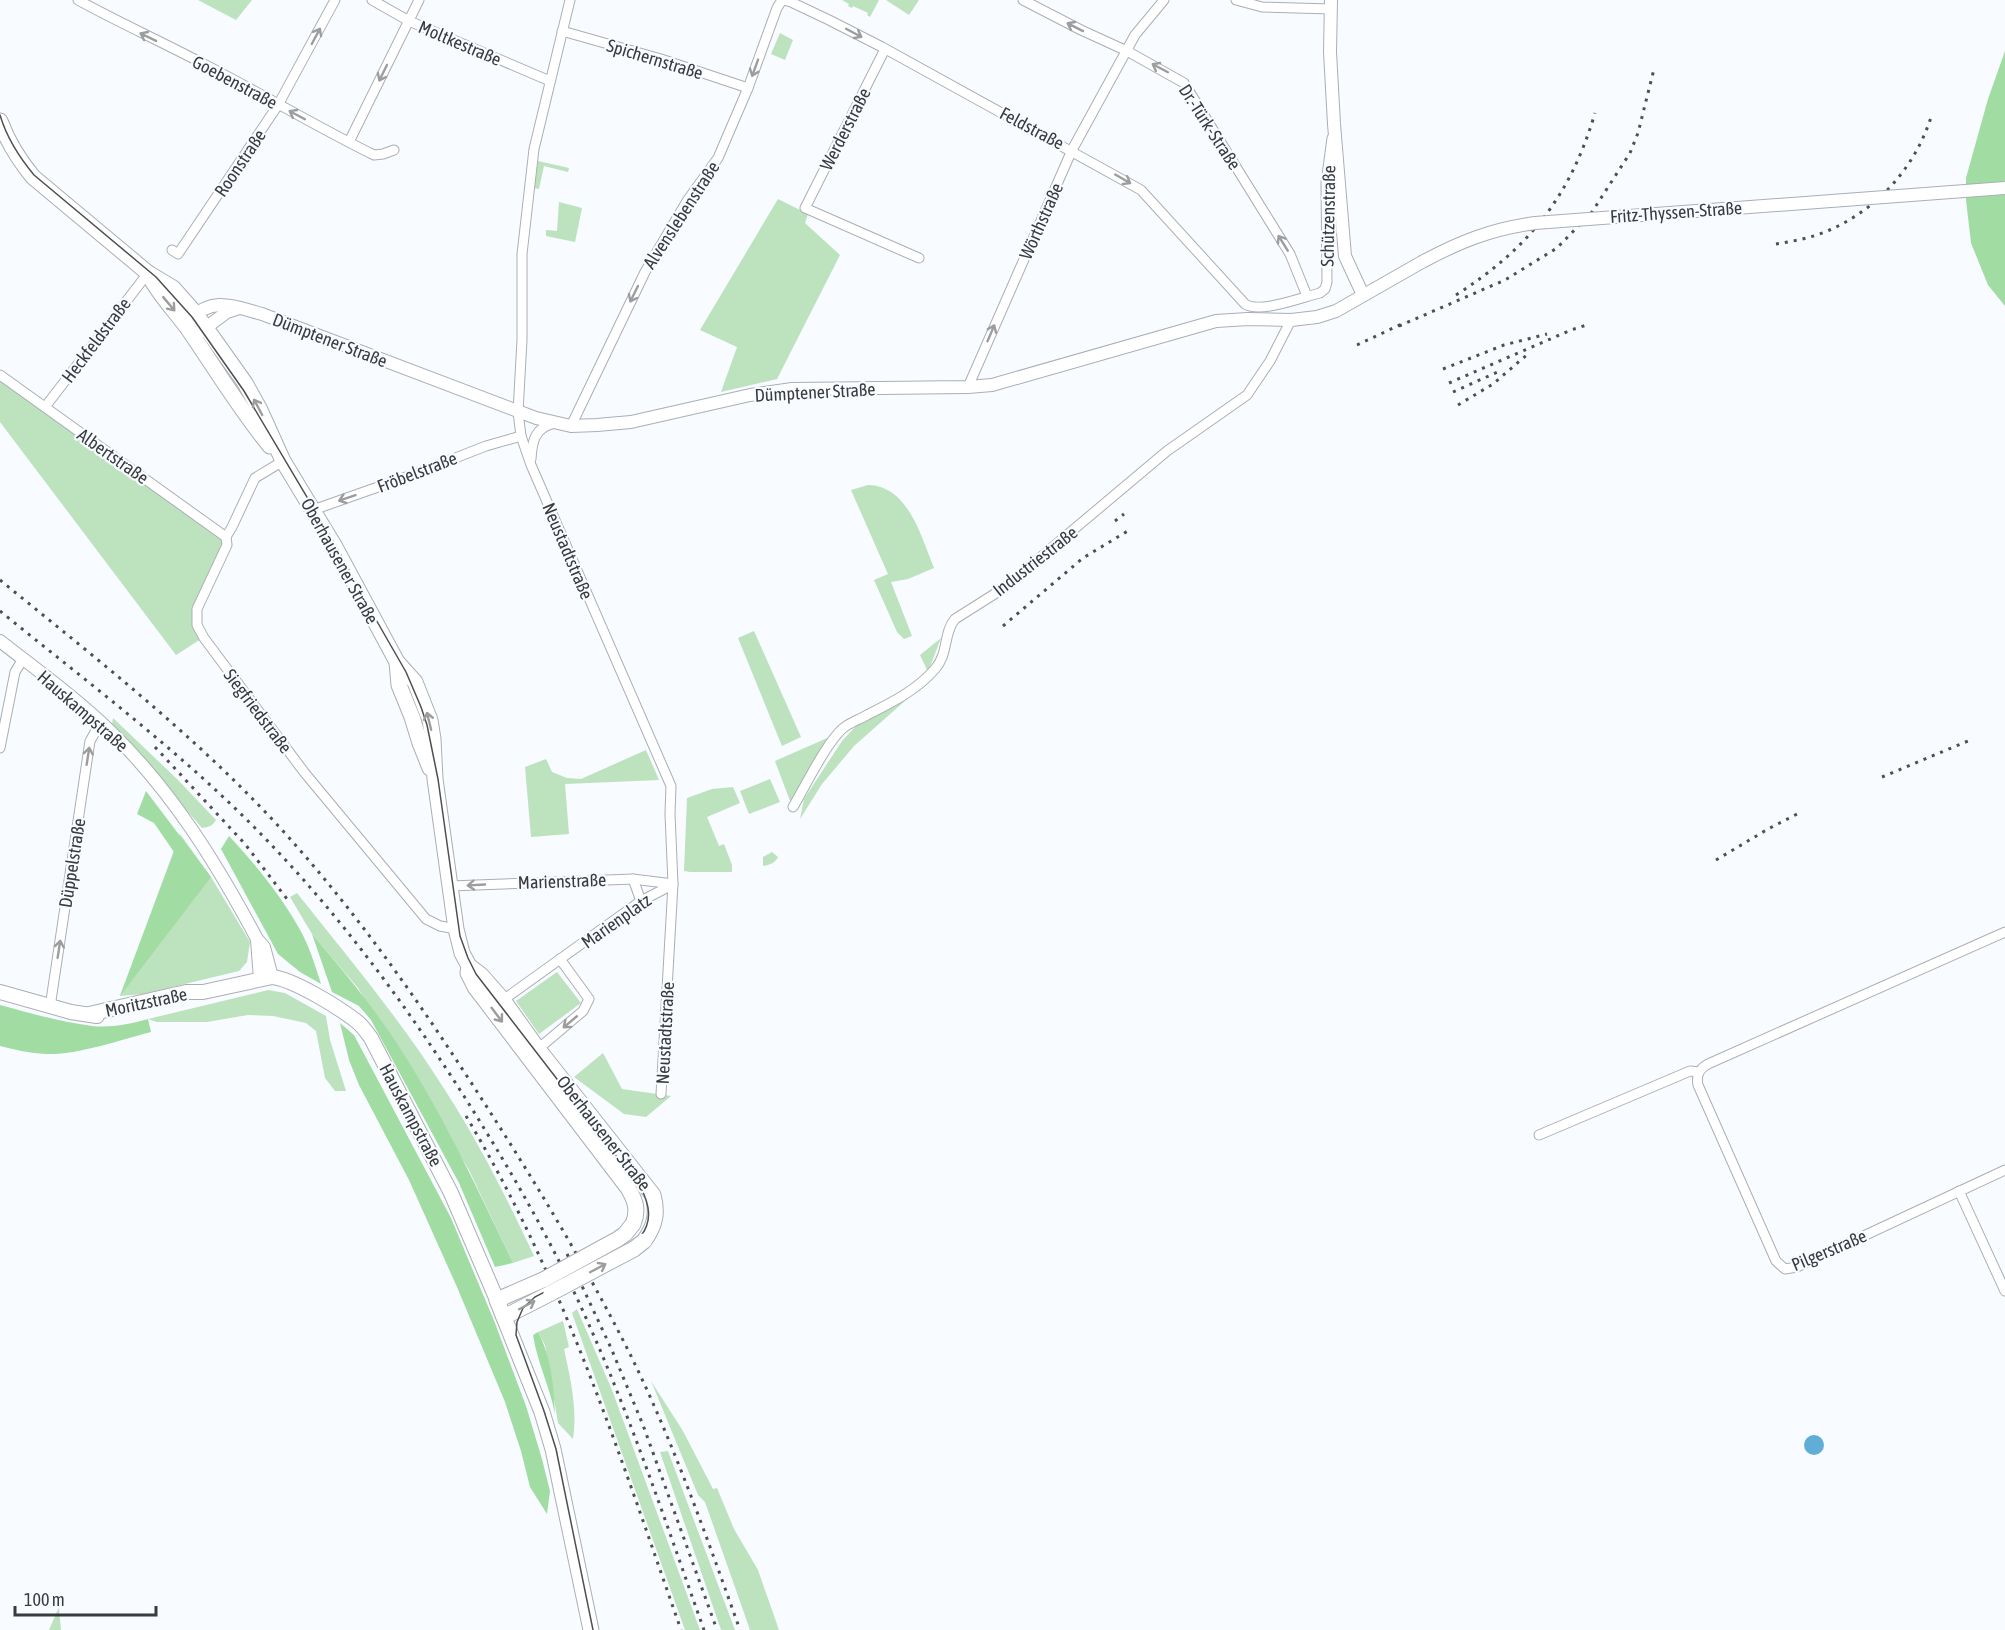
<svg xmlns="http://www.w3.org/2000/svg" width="2005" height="1630" viewBox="0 0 2005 1630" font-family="'Asap Condensed',sans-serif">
<rect width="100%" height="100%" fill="#f8fbff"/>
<g fill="#bde2be">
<polygon points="198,0 252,0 236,20"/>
<polygon points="842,0 879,0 870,17 867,15 868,13 853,6 852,8 848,6 849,4"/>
<polygon points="886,0 919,0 909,15"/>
<polygon points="780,33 793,40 785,60 771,54"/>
<polygon points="538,161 569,168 568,172 544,166 539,189 534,188"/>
<polygon points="778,199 808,214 805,223 840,255 777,379 721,392 737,347 700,330"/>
<polygon points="559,202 582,208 575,242 546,236 546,230 557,231"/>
<polygon points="0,381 223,538 224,540 196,609 201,639 176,655 0,422"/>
<path d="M 868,485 C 909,486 921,537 934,568 L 908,579 L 891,582 L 912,636 L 904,639 L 897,632 L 874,580 L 888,574 L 851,490 Z"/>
<polygon points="754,631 801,737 782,746 738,638"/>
<polygon points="941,638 928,672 920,655"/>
<polygon points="906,700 854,746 822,784 800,819 804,799 842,741 857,725"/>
<path d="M 113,718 L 177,779 L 216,820 C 212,826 209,827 202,828 L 112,724 Z"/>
<polygon points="834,735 829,740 790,801 775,761"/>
<polygon points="646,750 659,780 565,784 569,834 531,837 525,767 546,759 552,772 567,778 581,779"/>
<polygon points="770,779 780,802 749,814 740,791"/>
<polygon points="733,787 740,803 707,817 719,846 724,844 732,865 732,872 690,872 684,871 687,798 712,789"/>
<polygon points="180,834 211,877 250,942 247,962 239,971 143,994 120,996"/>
<path d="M 772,852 L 778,857 C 775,863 770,865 763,866 L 763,857 Z"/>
<path d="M 297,893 C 347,956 400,1019 443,1087 C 478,1141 507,1198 534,1256 L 513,1263 L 469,1170 L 358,988 L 312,934 L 290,897 Z"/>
<polygon points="557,972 581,1003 539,1034 516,1001"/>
<polygon points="268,990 285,993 326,1016 330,1040 346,1091 335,1091 325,1078 316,1031 306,1023 273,1016 248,1015 207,1022 157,1022 148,1019"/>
<polygon points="603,1053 622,1089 671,1096 646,1117 624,1114 574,1077"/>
<polygon points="577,1309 612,1390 700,1630 685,1630 572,1313"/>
<path d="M 563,1321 L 569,1347 L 564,1349 C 570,1377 578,1410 573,1439 L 558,1423 L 545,1345 L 538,1332 Z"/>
<polygon points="651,1381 683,1431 713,1489 717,1488 734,1529 758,1570 779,1630 750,1630 705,1502 698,1495"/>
<polygon points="668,1451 735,1630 721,1630 660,1452"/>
<polygon points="62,1600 59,1609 61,1630 49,1630"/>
</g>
<g fill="#a1dca3">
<polygon points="2005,51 2005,306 1988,285 1971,243 1966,200 1966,178 1988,99"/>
<polygon points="146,791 211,877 120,996 174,852 154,823 137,814"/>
<path d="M 229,836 C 255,864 280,894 299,928 C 309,945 315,965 321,984 L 300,972 L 278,954 L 221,849 Z"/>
<path d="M 312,934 C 342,969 371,1004 396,1042 C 442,1112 477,1188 513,1263 L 495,1267 L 459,1183 L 371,1020 L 359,1006 L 332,992 Z"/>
<path d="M 0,1005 C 30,1013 61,1022 92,1026 C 111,1028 130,1024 148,1019 L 151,1032 C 119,1040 79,1055 46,1054 C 30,1053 15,1050 0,1046 Z"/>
<polygon points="340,1023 354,1035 451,1218 495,1323 526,1406 542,1459 550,1491 547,1514 530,1487 521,1451 505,1402 457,1287 409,1180 359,1085 349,1060"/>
<path d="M 538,1332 C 551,1356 554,1387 555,1414 C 550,1387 537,1362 533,1335 Z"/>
</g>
<circle fill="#60add8" cx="1814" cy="1445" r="10"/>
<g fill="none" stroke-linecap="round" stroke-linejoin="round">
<defs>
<g id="minor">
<path d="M 78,0 C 118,22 160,41 200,62 C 259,92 315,126 374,155 L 383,154 L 394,150"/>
<polyline points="372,0 409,21 550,81"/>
<polyline points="570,0 534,149 522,254 522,340 518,412 521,436 531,465 671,786 670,814 673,884 661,1094"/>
<path d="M 783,0 L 791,2 L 829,20 L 882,47 L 1141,190 L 1245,304 C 1260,314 1302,297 1320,293 L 1325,289 L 1327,282 L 1326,183 L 1332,138"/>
<polyline points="1023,0 1081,30 1127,51 1184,83 1290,254 1307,296"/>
<polyline points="1236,0 1262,7 1331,9"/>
<polyline points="562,31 661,59 748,88"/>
<polyline points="885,49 805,208 919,258"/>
<polyline points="349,142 419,0"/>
<polyline points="172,250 178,254 278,105 335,0"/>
<polyline points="0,375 226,537"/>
<polyline points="968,387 1072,150 1135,35 1164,0"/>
<polyline points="45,407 148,273"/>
<polyline points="571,426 645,272 687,201 718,158 748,88 777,8 782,0"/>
<path d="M 531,459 C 532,441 535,427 555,423"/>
<polyline points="283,461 255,478 232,527 226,537 227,545 197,609 197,625 204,638 304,772 426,919 440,926 456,929"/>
<polyline points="313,510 409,476 486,446 521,436"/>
<polyline points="0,748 15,672 23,659"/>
<path d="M 793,807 C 805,787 829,737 846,726 C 852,722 860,719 867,715 C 891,703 917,690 935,669 C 949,653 943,633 955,619 L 1004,588 L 1167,451 L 1247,395 L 1270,361 L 1291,320"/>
<polyline points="633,879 641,901"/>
<polyline points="450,886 633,879 673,884"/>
<path d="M 2005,932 L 1708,1064 C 1699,1069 1696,1075 1698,1085 L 1776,1261 L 1785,1269 L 1797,1267 L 2005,1170"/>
<polyline points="503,1000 641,901 672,885"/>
<polyline points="50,1007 90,741 101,722"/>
<polyline points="538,1049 583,1011 589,999 560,959"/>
<polyline points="1539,1135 1690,1071 1699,1072"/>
<polyline points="1959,1191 2005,1291"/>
</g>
<g id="tertiary">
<polyline points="1331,0 1330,52 1334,124 1345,256 1363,295"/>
<path d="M 189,320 C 213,296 233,306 262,314 L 536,418 L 571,426 L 597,425 L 631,422 L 750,395 L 792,389 L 968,387 L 992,385 L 1216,321 L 1248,319 L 1291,320 L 1317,317 L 1336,311 L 1422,262"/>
<polyline points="192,335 196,335 227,312 239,308"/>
<path d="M 0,641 C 37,670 76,698 110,731 C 172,791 217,864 257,939 L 264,947 L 272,977"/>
<polyline points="257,940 260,979"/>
</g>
<g id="secondary">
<polyline points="0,992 71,1012 97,1016"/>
<path d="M 89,1014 L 186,992 L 203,992 L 272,977 C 293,979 338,1007 355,1020 C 362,1025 366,1031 371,1038 L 451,1193 L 497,1300"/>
</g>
<g id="primary">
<path d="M 0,121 C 8,143 19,160 33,177 L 148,273 L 173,288 L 196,314 L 245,383 L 260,410 L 283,461 L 335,547 L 397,662 L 415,682 L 430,720 L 433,739 L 435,779 L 456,929 L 462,953 L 469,966 L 481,975 L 503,1000 L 538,1049 L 653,1195 C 658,1213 655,1226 644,1241"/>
<path d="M 148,273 C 158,295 177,312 191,333 C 217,371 241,411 270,446"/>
<polyline points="397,662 399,685 412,717 420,743 430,768"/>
<path d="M 469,966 L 468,973 L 475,987 L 628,1188 C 635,1200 639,1210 633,1224"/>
<polyline points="545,1279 497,1300 542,1412 553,1449 591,1630"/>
<polyline points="504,1317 551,1293"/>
</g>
</defs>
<use href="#minor" stroke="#aaafb5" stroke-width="11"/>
<use href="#tertiary" stroke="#aaafb5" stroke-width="14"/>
<use href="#secondary" stroke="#aaafb5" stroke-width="16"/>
<use href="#primary" stroke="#aaafb5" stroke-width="17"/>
<use href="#minor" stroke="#fff" stroke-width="9"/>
<use href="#tertiary" stroke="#fff" stroke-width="12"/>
<use href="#secondary" stroke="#fff" stroke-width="14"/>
<use href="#primary" stroke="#fff" stroke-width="15"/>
<path stroke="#4d4f51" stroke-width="1.5" d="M 0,115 C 7,139 19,157 34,175 L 156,277 L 192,317 L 244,391 L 336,546 L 371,611 L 406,672 L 421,707 L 427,725 L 438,779 L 460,936 L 468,958 L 476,974 L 641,1188 C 649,1204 653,1220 641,1236 C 632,1249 554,1287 535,1297 L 523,1308 L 517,1322 L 516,1335 L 544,1411 L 556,1449 L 593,1630"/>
<g stroke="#4d4f51" stroke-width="3" stroke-dasharray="3 6" stroke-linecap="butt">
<path d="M 1776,244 C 1795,241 1816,237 1834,228 C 1881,206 1917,164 1932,114"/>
<path d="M 1456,295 C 1529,248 1570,197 1595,113"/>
<polyline points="1399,326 1505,280 1557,248 1592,212 1630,153 1638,133 1654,69"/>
<polyline points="1357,345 1406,322"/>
<polyline points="1443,369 1504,345 1547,334"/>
<polyline points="1449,383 1571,330 1590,324"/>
<polyline points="1453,392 1502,370"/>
<polyline points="1458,405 1493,384 1529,353"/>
<polyline points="1115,521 1124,514"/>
<path d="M 0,580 C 93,656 188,730 271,818 C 352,905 419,1001 483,1101 C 536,1183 587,1268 631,1356 C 674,1444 707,1538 740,1630"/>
<path d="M 0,611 C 87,682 177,749 256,829 C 338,912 407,1006 469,1104 C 514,1176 556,1249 590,1327 C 634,1426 668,1529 704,1630"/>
<polyline points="1003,626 1083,558 1131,529"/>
<polyline points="155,747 245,844 287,899"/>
<polyline points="1882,777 1968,741"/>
<polyline points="1716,860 1768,829 1801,812"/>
<path d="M 466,1116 C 563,1278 619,1453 681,1630"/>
<polyline points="567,1254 611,1348 643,1425 717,1630"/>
</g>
<defs>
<path id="tertiary-bridge" d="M 1422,262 C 1461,241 1492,229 1535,223 L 2005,188"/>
<g id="primary-bridge">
<polyline points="545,1279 618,1239 625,1234 633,1224"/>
<polyline points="551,1293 634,1249 644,1241"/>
</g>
</defs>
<use href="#tertiary-bridge" stroke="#aaafb5" stroke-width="14" stroke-linecap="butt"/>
<use href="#primary-bridge" stroke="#aaafb5" stroke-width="17" stroke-linecap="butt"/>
<use href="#tertiary-bridge" stroke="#fff" stroke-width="12"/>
<use href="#primary-bridge" stroke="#fff" stroke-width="15"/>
</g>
<defs><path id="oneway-shaft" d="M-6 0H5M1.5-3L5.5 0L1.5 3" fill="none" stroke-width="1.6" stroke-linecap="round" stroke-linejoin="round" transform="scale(1.5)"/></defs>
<g stroke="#9c9d9e">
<use href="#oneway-shaft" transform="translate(1075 27) rotate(-153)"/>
<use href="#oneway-shaft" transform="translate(854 33) rotate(28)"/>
<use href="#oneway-shaft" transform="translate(316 36) rotate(-62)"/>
<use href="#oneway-shaft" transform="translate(148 37) rotate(-154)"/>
<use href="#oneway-shaft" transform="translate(755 68) rotate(110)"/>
<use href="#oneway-shaft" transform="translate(1160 68) rotate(-152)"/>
<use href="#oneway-shaft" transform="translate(383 73) rotate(116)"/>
<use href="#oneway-shaft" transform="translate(297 115) rotate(-152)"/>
<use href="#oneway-shaft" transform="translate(1123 179) rotate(30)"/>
<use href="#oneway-shaft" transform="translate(1283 243) rotate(-122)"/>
<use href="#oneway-shaft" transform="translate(634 294) rotate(116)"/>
<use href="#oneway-shaft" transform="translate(169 304) rotate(50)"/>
<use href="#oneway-shaft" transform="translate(991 333) rotate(-67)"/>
<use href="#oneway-shaft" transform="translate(258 407) rotate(-118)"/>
<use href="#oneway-shaft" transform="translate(347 498) rotate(161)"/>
<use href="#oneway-shaft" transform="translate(429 721) rotate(-104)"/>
<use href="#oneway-shaft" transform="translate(88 756) rotate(-81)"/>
<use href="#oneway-shaft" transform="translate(476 885) rotate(177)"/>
<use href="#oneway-shaft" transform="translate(59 949) rotate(-81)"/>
<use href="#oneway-shaft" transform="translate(497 1015) rotate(53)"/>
<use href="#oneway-shaft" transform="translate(570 1022) rotate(140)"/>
<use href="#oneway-shaft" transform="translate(598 1268) rotate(-28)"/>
<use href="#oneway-shaft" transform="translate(527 1305) rotate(-28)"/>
</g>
<g text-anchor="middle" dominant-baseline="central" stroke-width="4.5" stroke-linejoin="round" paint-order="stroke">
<g font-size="18" fill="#393b3d" stroke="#f8fbff">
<text transform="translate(460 43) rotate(23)">Moltkestraße</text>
<text transform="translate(655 59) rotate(17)">Spichernstraße</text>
<text transform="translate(235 82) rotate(28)">Goebenstraße</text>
<text transform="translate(1210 127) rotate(57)">Dr.-Türk-Straße</text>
<text transform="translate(1032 128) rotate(28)">Feldstraße</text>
<text transform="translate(845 129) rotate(-63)">Werderstraße</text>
<text transform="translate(240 163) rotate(-56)">Roonstraße</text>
<text transform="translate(1676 212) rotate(-4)">Fritz-Thyssen-Straße</text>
<text transform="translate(681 215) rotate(-57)">Alvenslebenstraße</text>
<text transform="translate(1328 216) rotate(-89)">Schützenstraße</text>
<text transform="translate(1041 221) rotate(-66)">Wörthstraße</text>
<text transform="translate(96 340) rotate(-53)">Heckfeldstraße</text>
<text transform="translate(330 340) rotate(21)">Dümptener Straße</text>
<text transform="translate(815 392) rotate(-3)">Dümptener Straße</text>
<text transform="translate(113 456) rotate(35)">Albertstraße</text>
<text transform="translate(417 472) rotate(-21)">Fröbelstraße</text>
<text transform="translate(568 551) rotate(67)">Neustadtstraße</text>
<text transform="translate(340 561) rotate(61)">Oberhausener Straße</text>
<text transform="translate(1035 561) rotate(-38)">Industriestraße</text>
<text transform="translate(83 711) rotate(41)">Hauskampstraße</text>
<text transform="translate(258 711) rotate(53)">Siegfriedstraße</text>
<text transform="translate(72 863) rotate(-81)">Düppelstraße</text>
<text transform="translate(562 881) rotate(-2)">Marienstraße</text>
<text transform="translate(616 921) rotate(-35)">Marienplatz</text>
<text transform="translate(146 1002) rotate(-12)">Moritzstraße</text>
<text transform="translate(665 1033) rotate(-87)">Neustadtstraße</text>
<text transform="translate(411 1115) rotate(62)">Hauskampstraße</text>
<text transform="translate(604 1133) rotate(52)">Oberhausener Straße</text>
<text transform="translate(1829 1250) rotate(-23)">Pilgerstraße</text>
</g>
</g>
<path d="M15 1606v9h141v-9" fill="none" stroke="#393b3d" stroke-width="3"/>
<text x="24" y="1606" font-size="18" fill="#393b3d" stroke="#f8fbff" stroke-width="4.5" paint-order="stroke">100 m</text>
</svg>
